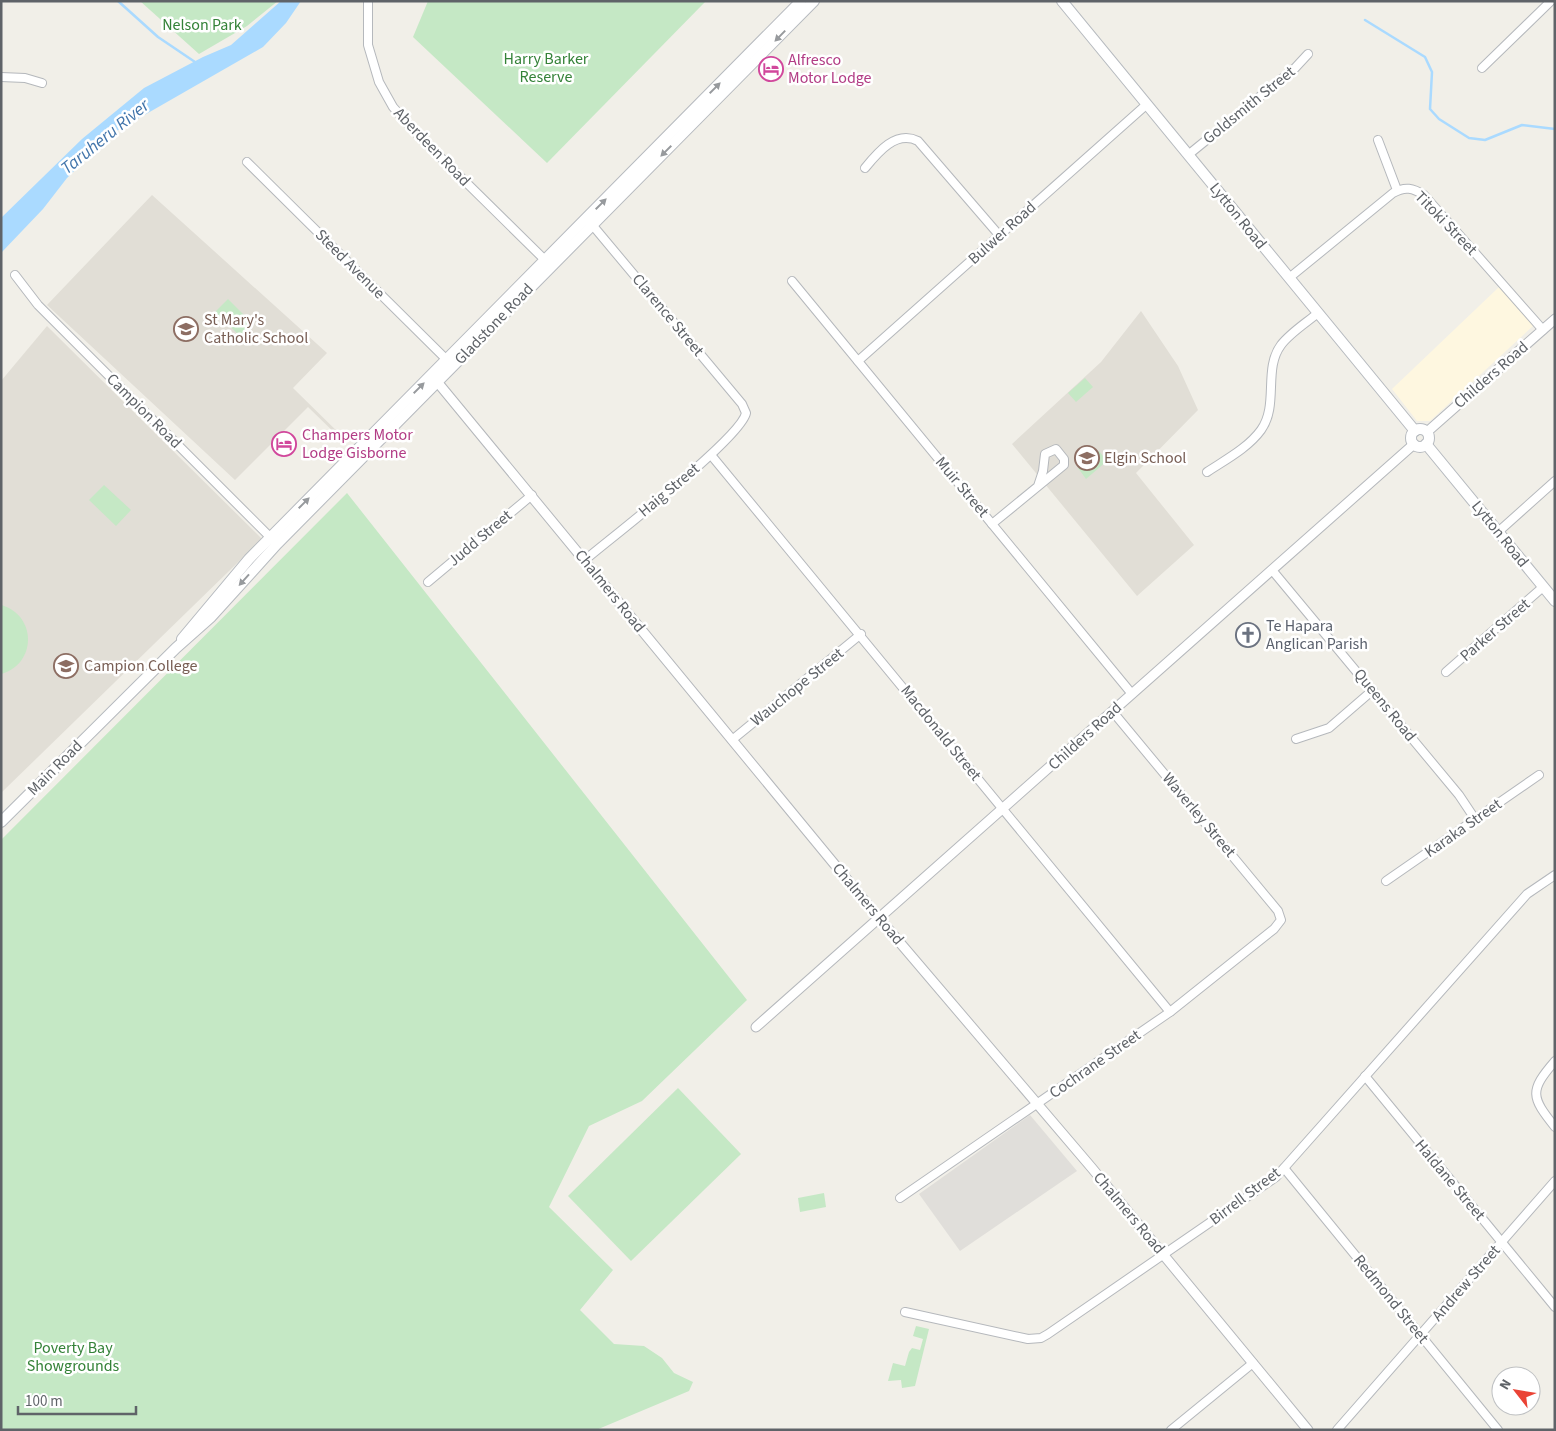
<svg xmlns="http://www.w3.org/2000/svg" width="1556" height="1431" viewBox="0 0 1556 1431" font-family="'Source Sans 3',sans-serif">
<rect width="100%" height="100%" fill="#f1efe8"/>
<polygon fill="#fef7e0" points="1499,287 1534,325 1430,421 1417,421 1392,389"/>
<polygon fill="#e0deda" points="1030,1115 1077,1171 960,1251 919,1194"/>
<g fill="#e1ded6">
<polygon points="152,195 327,353 293,388 347,441 345,443 308,407 235,480 47,305"/>
<polygon points="1141,311 1178,366 1198,410 1136,473 1194,545 1137,596 1012,444 1101,362"/>
<polygon points="47,326 262,539 1,793 1,381"/>
</g>
<g fill="#c5e8c5">
<polygon points="140,1 278,1 247,26 199,54"/>
<polygon points="428,1 706,1 547,163 413,37"/>
<polygon points="228,299 253,324 241,337 215,312"/>
<polygon points="1085,378 1093,387 1076,402 1068,393"/>
<polygon points="1099,451 1107,461 1086,479 1078,468"/>
<polygon points="104,485 131,510 116,526 89,500"/>
<polygon points="347,493 747,1000 642,1101 589,1126 549,1207 613,1270 580,1310 614,1344 644,1346 662,1358 674,1373 693,1382 689,1391 596,1430 1,1430 1,840"/>
<path d="M 1,605 C 37,615 37,664 1,674 Z"/>
<polygon points="678,1088 741,1154 631,1261 568,1196"/>
<polygon points="824,1193 826,1207 800,1212 798,1198"/>
<polygon points="916,1326 929,1329 915,1386 902,1388 901,1380 888,1381 893,1363 905,1366 909,1352 912,1348 920,1350 923,1339 913,1336"/>
</g>
<polygon fill="#aadaff" points="281,1 301,1 286,23 263,47 113,133 67,178 43,209 1,253 1,218 82,139 144,88 203,57 231,45"/>
<g fill="none" stroke-linecap="round" stroke-linejoin="round">
<g stroke="#aadaff" stroke-width="2.5">
<polyline points="118,1 158,37 195,62"/>
<polyline points="1365,20 1425,57 1432,72 1430,109 1439,119 1469,138 1485,140 1522,125 1555,129"/>
</g>
<defs>
<g id="minor">
<polyline points="368,1 368,45 379,82 393,107 418,135 548,263"/>
<polyline points="1482,68 1551,1"/>
<polyline points="1,77 25,78 42,83"/>
<polyline points="1378,140 1397,190"/>
<polyline points="1188,155 1295,68 1308,54"/>
<polyline points="247,162 450,363"/>
<path d="M 865,168 C 878,152 896,130 918,141 L 999,235"/>
<polyline points="15,275 38,305 273,540"/>
<path d="M 1289,278 L 1393,193 C 1405,186 1413,188 1424,195 L 1543,330"/>
<polyline points="792,281 1132,694"/>
<polyline points="858,361 1146,105"/>
<polyline points="711,455 1170,1012"/>
<path d="M 1207,472 C 1225,460 1248,448 1261,430 C 1279,405 1263,369 1281,345 C 1290,333 1306,323 1318,313"/>
<polyline points="992,524 1064,465 1064,459 1056,449 1045,454 1043,471 1038,486"/>
<polyline points="1498,532 1555,481"/>
<path d="M 585,560 C 611,538 741,438 746,413 L 742,404 L 589,221"/>
<polyline points="1272,570 1459,795 1475,819"/>
<polyline points="428,582 532,495"/>
<polyline points="1446,672 1543,587"/>
<polyline points="1296,739 1329,728 1373,690"/>
<polyline points="732,740 861,634"/>
<polyline points="1386,881 1539,775"/>
<path d="M 1555,1061 C 1529,1091 1531,1097 1555,1127"/>
<polyline points="1365,1076 1555,1307"/>
<polyline points="1284,1168 1498,1430"/>
<polyline points="900,1198 1170,1012 1274,929 1281,920 1278,911 1113,712"/>
<polyline points="905,1312 1028,1339 1041,1338 1048,1334 1276,1177 1527,894 1555,875"/>
<polyline points="1171,1430 1253,1363"/>
<polyline points="1337,1430 1555,1181"/>
</g>
<g id="tertiary">
<polyline points="434,378 873,911 1091,1167 1308,1430"/>
<polyline points="1427,432 1555,319"/>
<polyline points="756,1027 1414,444"/>
</g>
<g id="secondary">
<polyline points="1062,1 1415,431"/>
<circle cx="1420" cy="438" r="9"/>
<polyline points="1426,444 1555,601"/>
<polyline points="182,639 249,559 801,1"/>
<polyline points="1,822 176,648 211,617 277,544 814,1"/>
</g>
</defs>
<use href="#minor" stroke="#b5b8bc" stroke-width="10"/>
<use href="#tertiary" stroke="#b5b8bc" stroke-width="11"/>
<use href="#secondary" stroke="#b6babf" stroke-width="12"/>
<use href="#minor" stroke="#fff" stroke-width="8"/>
<use href="#tertiary" stroke="#fff" stroke-width="9"/>
<use href="#secondary" stroke="#fff" stroke-width="10"/>
</g>
<defs><path id="oneway-solid" d="M-6-.8H1V-3.2L6.5 0L1 3.2V.8H-6Z" transform="scale(1.25)"/></defs>
<g fill="#979a9d">
<use href="#oneway-solid" transform="translate(780 36) rotate(134)"/>
<use href="#oneway-solid" transform="translate(715 88) rotate(-45)"/>
<use href="#oneway-solid" transform="translate(666 151) rotate(135)"/>
<use href="#oneway-solid" transform="translate(601 204) rotate(-45)"/>
<use href="#oneway-solid" transform="translate(419 388) rotate(-45)"/>
<use href="#oneway-solid" transform="translate(304 503) rotate(-45)"/>
<use href="#oneway-solid" transform="translate(244 580) rotate(132)"/>
</g>
<defs>
<symbol id="hotel-ring" viewBox="-11 -11 22 22"><circle r="9.5" fill="#fff" stroke="#d1479c" stroke-width="1.5"/><path d="M-6-4.5h1.5V1H6V5H4.5V3h-9V5H-6ZM-4 0a1.8 1.8 0 1 1 3.6 0ZM.5 0V-2.5h3Q6-2.5 6 0Z" fill="#d1479c"/></symbol>
<symbol id="school-ring" viewBox="-11 -11 22 22"><circle r="9.5" fill="#fff" stroke="#8d6e63" stroke-width="1.5"/><path d="M0-5L7-2L0 1L-7-2ZM-4 1L0 2.5L4 1V4Q0 6-4 4Z" fill="#8d6e63"/></symbol>
<symbol id="church-ring" viewBox="-11 -11 22 22"><circle r="9.5" fill="#fff" stroke="#6b7280" stroke-width="1.5"/><path d="M-1.2-6h2.4v3.5h3.3v2.4h-3.3V6h-2.4V-.1h-3.3v-2.4h3.3Z" fill="#6b7280"/></symbol>
</defs>
<g fill-rule="evenodd">
<use href="#hotel-ring" x="757" y="55" width="28" height="28"/>
<use href="#school-ring" x="172" y="315" width="28" height="28"/>
<use href="#hotel-ring" x="270" y="430" width="28" height="28"/>
<use href="#school-ring" x="1073" y="444" width="28" height="28"/>
<use href="#church-ring" x="1234" y="621" width="28" height="28"/>
<use href="#school-ring" x="52" y="652" width="28" height="28"/>
</g>
<g text-anchor="middle" dominant-baseline="central" stroke-width="5" stroke-linejoin="round" paint-order="stroke">
<g font-size="16" fill="#348238" stroke="#fff">
<text x="202" y="25">Nelson Park</text>
<text x="546" y="59">Harry Barker<tspan x="546" dy="18">Reserve</tspan></text>
<text x="73" y="1348">Poverty Bay<tspan x="73" dy="18">Showgrounds</tspan></text>
</g>
<g font-size="16" fill="#b23c85" stroke="#fff" text-anchor="start">
<text x="788" y="60">Alfresco<tspan x="788" dy="18">Motor Lodge</tspan></text>
<text x="302" y="435">Champers Motor<tspan x="302" dy="18">Lodge Gisborne</tspan></text>
</g>
<g font-size="16" fill="#5f6368" stroke="#fff">
<text transform="translate(1249 105) rotate(-39)">Goldsmith Street</text>
<text transform="translate(432 147) rotate(46)">Aberdeen Road</text>
<text transform="translate(1238 216) rotate(51)">Lytton Road</text>
<text transform="translate(1446 223) rotate(46)">Titoki Street</text>
<text transform="translate(1002 233) rotate(-42)">Bulwer Road</text>
<text transform="translate(350 264) rotate(45)">Steed Avenue</text>
<text transform="translate(668 315) rotate(50)">Clarence Street</text>
<text transform="translate(494 324) rotate(-46)">Gladstone Road</text>
<text transform="translate(1491 375) rotate(-41)">Childers Road</text>
<text transform="translate(144 411) rotate(45)">Campion Road</text>
<text transform="translate(962 487) rotate(50)">Muir Street</text>
<text transform="translate(669 490) rotate(-40)">Haig Street</text>
<text transform="translate(1500 534) rotate(51)">Lytton Road</text>
<text transform="translate(480 538) rotate(-40)">Judd Street</text>
<text transform="translate(610 591) rotate(51)">Chalmers Road</text>
<text transform="translate(1495 630) rotate(-41)">Parker Street</text>
<text transform="translate(797 687) rotate(-39)">Wauchope Street</text>
<text transform="translate(1385 705) rotate(51)">Queens Road</text>
<text transform="translate(941 733) rotate(51)">Macdonald Street</text>
<text transform="translate(1085 736) rotate(-42)">Childers Road</text>
<text transform="translate(55 768) rotate(-45)">Main Road</text>
<text transform="translate(1199 815) rotate(50)">Waverley Street</text>
<text transform="translate(1463 828) rotate(-35)">Karaka Street</text>
<text transform="translate(868 904) rotate(50)">Chalmers Road</text>
<text transform="translate(1095 1064) rotate(-35)">Cochrane Street</text>
<text transform="translate(1450 1180) rotate(50)">Haldane Street</text>
<text transform="translate(1245 1196) rotate(-37)">Birrell Street</text>
<text transform="translate(1129 1213) rotate(50)">Chalmers Road</text>
<text transform="translate(1466 1283) rotate(-49)">Andrew Street</text>
<text transform="translate(1391 1299) rotate(51)">Redmond Street</text>
</g>
<g font-size="16" fill="#785e54" stroke="#fff" text-anchor="start">
<text x="204" y="320">St Mary's<tspan x="204" dy="18">Catholic School</tspan></text>
<text x="1104" y="458">Elgin School</text>
<text x="84" y="666">Campion College</text>
</g>
<g font-size="16" fill="#5b616d" stroke="#fff" text-anchor="start">
<text x="1266" y="626">Te Hapara<tspan x="1266" dy="18">Anglican Parish</tspan></text>
</g>
<g font-size="18" font-style="italic" fill="#4174aa" stroke="#fff">
<text transform="translate(105 137) rotate(-39)">Taruheru River</text>
</g>
</g>
<rect width="1556" height="1431" fill="none" stroke="#5f6368" stroke-width="5"/>
<g transform="translate(1516 1391) rotate(301)"><circle r="24" fill="#ffffff" stroke="#bfc1c3"/>
<path d="M0-4L9 19L0 12L-9 19Z" fill="#ea4335"/>
<text y="-8" font-size="14" font-weight="bold" text-anchor="middle" fill="#5f6368">N</text>
</g>
<path d="M18 1406v8h118v-8" fill="none" stroke="#5f6368" stroke-width="2.5"/>
<text x="25" y="1406" font-size="15" fill="#5f6368" stroke="#ffffff" stroke-width="4" paint-order="stroke">100 m</text>
</svg>
